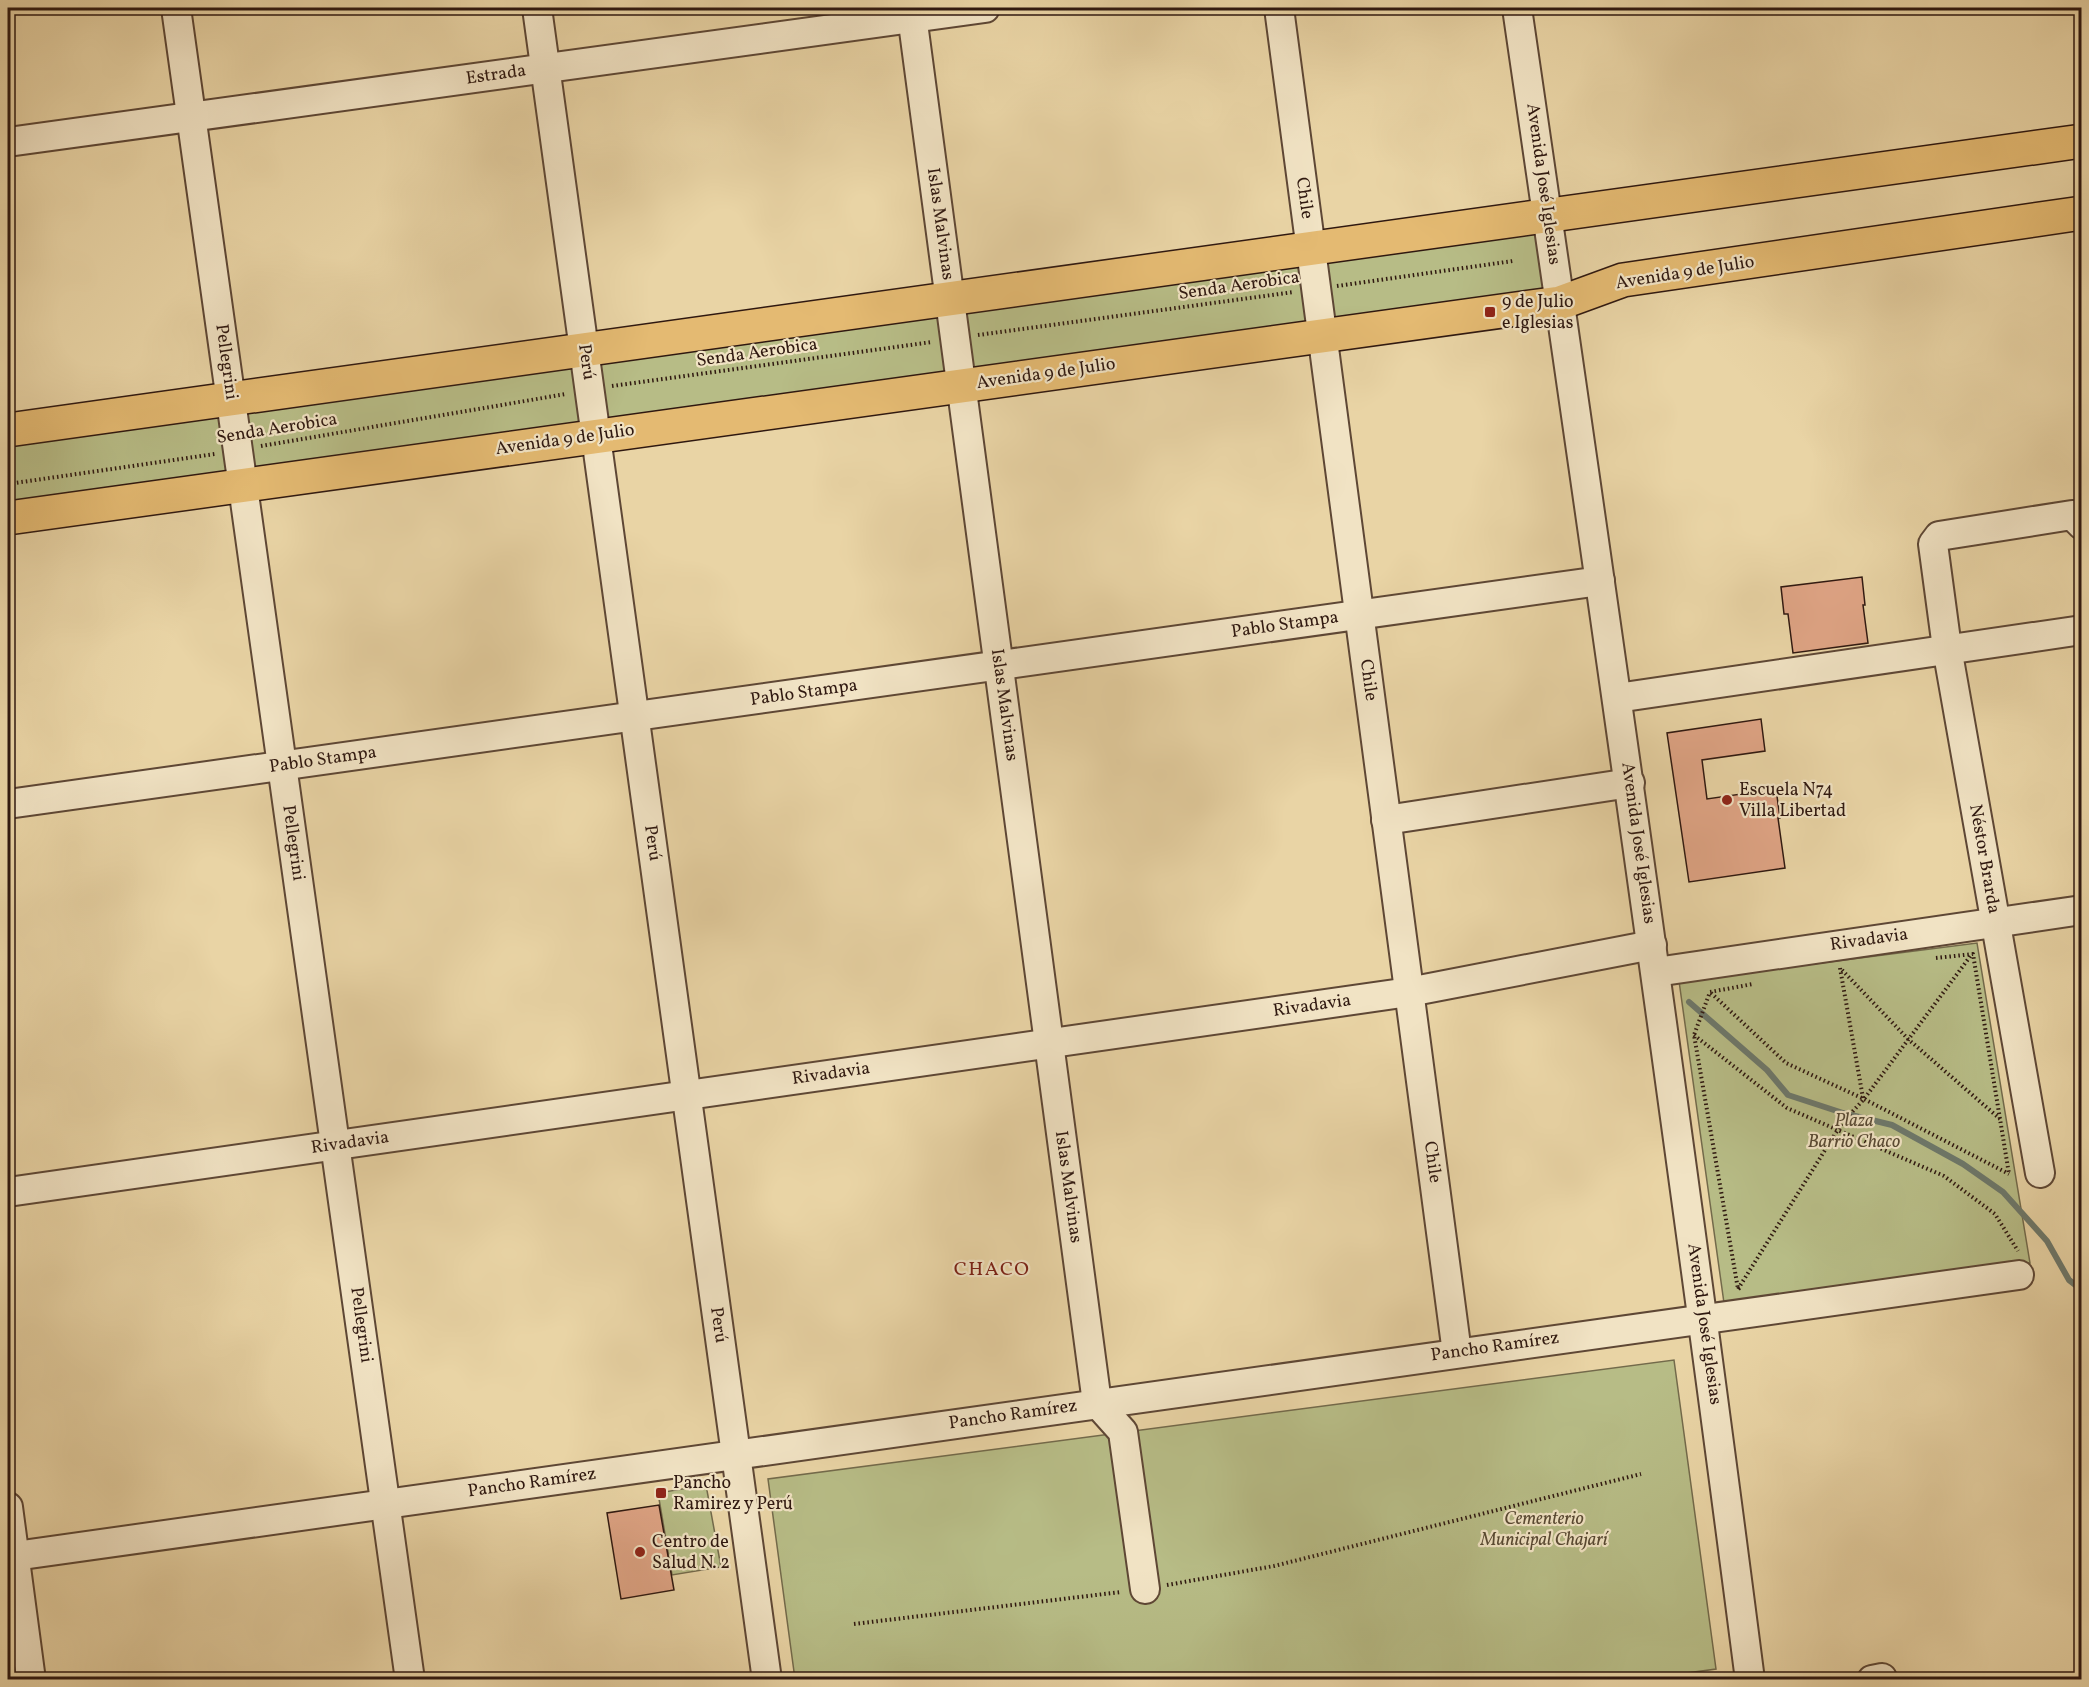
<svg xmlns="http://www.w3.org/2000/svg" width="2089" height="1687" viewBox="0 0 2089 1687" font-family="Vollkorn,serif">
<rect width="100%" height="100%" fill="#e9d4a5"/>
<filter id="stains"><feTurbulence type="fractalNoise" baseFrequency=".00333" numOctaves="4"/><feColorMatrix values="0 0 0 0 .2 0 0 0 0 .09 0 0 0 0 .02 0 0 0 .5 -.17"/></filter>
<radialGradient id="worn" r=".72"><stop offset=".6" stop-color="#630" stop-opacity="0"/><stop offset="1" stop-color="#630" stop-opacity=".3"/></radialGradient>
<g fill="#b7bc86" stroke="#736a4b" stroke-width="1.5">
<polygon points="1536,226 1547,296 1331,324 1323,256"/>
<polygon points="1301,259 1309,326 970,375 958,307"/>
<polygon points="941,310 951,378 605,426 593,357"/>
<polygon points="576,360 586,428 249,476 239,406"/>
<polygon points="225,407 235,478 8,509 8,436"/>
<polygon points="1977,943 2030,1263 1724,1303 1679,981"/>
<polygon points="1674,1360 1716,1669 1635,1680 795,1679 768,1479"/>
<polygon points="706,1485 721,1567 672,1575 658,1493"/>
</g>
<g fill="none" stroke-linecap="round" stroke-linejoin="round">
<polyline stroke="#6d786b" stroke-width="6" points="1689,1002 1767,1070 1788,1095 1843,1113 1892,1125 1963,1164 2003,1192 2047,1241 2069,1280 2082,1290"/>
</g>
<g fill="#dfa485" stroke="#2f1810" stroke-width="1.5">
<polygon points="1862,577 1865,605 1863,605 1868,643 1793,653 1788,614 1784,614 1781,587"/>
<polygon points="1761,719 1765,751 1702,760 1707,799 1776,789 1780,818 1778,818 1785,868 1689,882 1667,733"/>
<polygon points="659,1505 674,1590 621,1599 607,1513"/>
</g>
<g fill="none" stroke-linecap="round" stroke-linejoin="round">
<defs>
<g id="minor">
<polyline points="176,8 410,1680"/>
<polyline points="537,8 767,1680"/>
<polyline points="911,8 1097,1403 1123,1432 1145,1589"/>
<polyline points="1279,8 1457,1353"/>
<path d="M 1517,8 C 1598,564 1678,1121 1750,1680"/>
<polyline points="8,142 985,8"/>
<polyline points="1617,698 2082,630"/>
<polyline points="8,804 1600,581"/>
<polyline points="1386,820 1630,783"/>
<polyline points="1656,972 2082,910"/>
<polyline points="2040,1173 1947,648 1933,544 1939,536 2072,515 2082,525"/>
<polyline points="8,1192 1409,992 1652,945"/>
<polyline points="8,1507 31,1680"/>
<polyline points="8,1557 2019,1275"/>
<polyline points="1872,1680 1882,1678"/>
</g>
<g id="major">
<polyline points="8,430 2082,141"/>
<polyline points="8,518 1560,303 1623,280 2082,213"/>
</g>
</defs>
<use href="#minor" stroke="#5e4735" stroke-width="32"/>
<use href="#major" stroke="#2f1810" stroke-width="36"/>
<g stroke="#2f1810" stroke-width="4" stroke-dasharray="1.5 3" stroke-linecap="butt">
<polyline points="1337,286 1513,261"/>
<polyline points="978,335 1294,292"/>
<polyline points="612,386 932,342"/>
<polyline points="261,446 566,394"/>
<polyline points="8,484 215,454"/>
<polyline points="1936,958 1973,954 2009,1174"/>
<polyline points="1711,993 1786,1063 1864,1099 2009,1174"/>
<polyline points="1694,1035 1787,1108 1944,1176 1995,1214 2018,1251"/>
<polyline points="1863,1098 1840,968 1908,1039 2000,1119"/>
<polyline points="1740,1288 1738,1289 1694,1035 1710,992 1753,984"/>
<polyline points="1738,1289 1842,1123 1864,1099 1972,954"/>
<polyline points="1167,1585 1274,1566 1641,1474"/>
<polyline points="854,1624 1121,1592"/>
</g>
<use href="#minor" stroke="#f1e3c4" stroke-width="28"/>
<use href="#major" stroke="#e4ba72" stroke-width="33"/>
</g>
<g fill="#8f2418" stroke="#f1e3c4" stroke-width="2">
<rect x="1484" y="306" width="12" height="12" rx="3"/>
<circle cx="1727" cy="800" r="6"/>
<rect x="655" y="1487" width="12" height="12" rx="3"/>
<circle cx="640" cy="1552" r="6"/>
</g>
<g text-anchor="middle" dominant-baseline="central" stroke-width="4.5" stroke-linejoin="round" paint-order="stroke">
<g font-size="18" fill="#2f1810" stroke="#f1e3c4">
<text transform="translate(496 75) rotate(-8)">Estrada</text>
<text transform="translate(1543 184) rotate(82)">Avenida José Iglesias</text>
<text transform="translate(1304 198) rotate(82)">Chile</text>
<text transform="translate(940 224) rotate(82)">Islas Malvinas</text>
<text transform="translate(1685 273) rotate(-9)">Avenida 9 de Julio</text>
<text transform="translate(1239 286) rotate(-8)">Senda Aerobica</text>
<text transform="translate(757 353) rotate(-8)">Senda Aerobica</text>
<text transform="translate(226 362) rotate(82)">Pellegrini</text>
<text transform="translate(586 362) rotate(82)">Perú</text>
<text transform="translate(1046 374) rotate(-8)">Avenida 9 de Julio</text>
<text transform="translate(277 429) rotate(-9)">Senda Aerobica</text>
<text transform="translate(565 440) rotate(-8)">Avenida 9 de Julio</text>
<text transform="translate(1285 625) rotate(-8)">Pablo Stampa</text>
<text transform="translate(1368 680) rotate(82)">Chile</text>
<text transform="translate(804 693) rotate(-8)">Pablo Stampa</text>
<text transform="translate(1004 705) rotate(82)">Islas Malvinas</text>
<text transform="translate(323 760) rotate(-8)">Pablo Stampa</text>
<text transform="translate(293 843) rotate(82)">Pellegrini</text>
<text transform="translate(652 843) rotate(82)">Perú</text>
<text transform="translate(1638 843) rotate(82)">Avenida José Iglesias</text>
<text transform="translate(1984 859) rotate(80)">Néstor Brarda</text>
<text transform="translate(1869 940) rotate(-8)">Rivadavia</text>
<text transform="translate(1312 1006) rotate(-8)">Rivadavia</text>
<text transform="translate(831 1074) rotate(-8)">Rivadavia</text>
<text transform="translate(350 1143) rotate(-8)">Rivadavia</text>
<text transform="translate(1432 1162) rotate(82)">Chile</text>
<text transform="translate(1068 1187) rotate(82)">Islas Malvinas</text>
<text transform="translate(1704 1324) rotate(82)">Avenida José Iglesias</text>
<text transform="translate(361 1325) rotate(82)">Pellegrini</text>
<text transform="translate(718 1325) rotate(82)">Perú</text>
<text transform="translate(1495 1347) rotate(-8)">Pancho Ramírez</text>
<text transform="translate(1013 1415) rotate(-8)">Pancho Ramírez</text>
<text transform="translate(532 1483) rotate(-8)">Pancho Ramírez</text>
</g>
<g font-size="18" fill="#2f1810" stroke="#f1e3c4" text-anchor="start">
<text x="1502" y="302">9 de Julio<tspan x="1502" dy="21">e Iglesias</tspan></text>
<text x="1739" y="790">Escuela N74<tspan x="1739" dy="21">Villa Libertad</tspan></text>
<text x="673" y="1483">Pancho<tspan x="673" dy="21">Ramirez y Perú</tspan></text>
<text x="652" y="1542">Centro de<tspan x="652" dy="21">Salud N. 2</tspan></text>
</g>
<g font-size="18" font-style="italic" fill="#584933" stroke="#f1e3c4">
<text x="1854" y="1121">Plaza<tspan x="1854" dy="21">Barrio Chaco</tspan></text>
<text x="1544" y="1519">Cementerio<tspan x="1544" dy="21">Municipal Chajarí</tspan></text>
</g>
<g font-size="20" letter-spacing="1.5" fill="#7a1f14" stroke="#f1e3c4">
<text x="992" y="1270">CHACO</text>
</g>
</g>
<rect width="2089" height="1687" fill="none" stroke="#e9d4a5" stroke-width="30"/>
<rect x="9" y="9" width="2071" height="1669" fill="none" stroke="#2f1810" stroke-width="3"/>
<rect x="15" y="15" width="2059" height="1657" fill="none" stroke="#2f1810" stroke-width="1.5"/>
<rect width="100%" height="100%" filter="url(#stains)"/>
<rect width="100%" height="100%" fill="url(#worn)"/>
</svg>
